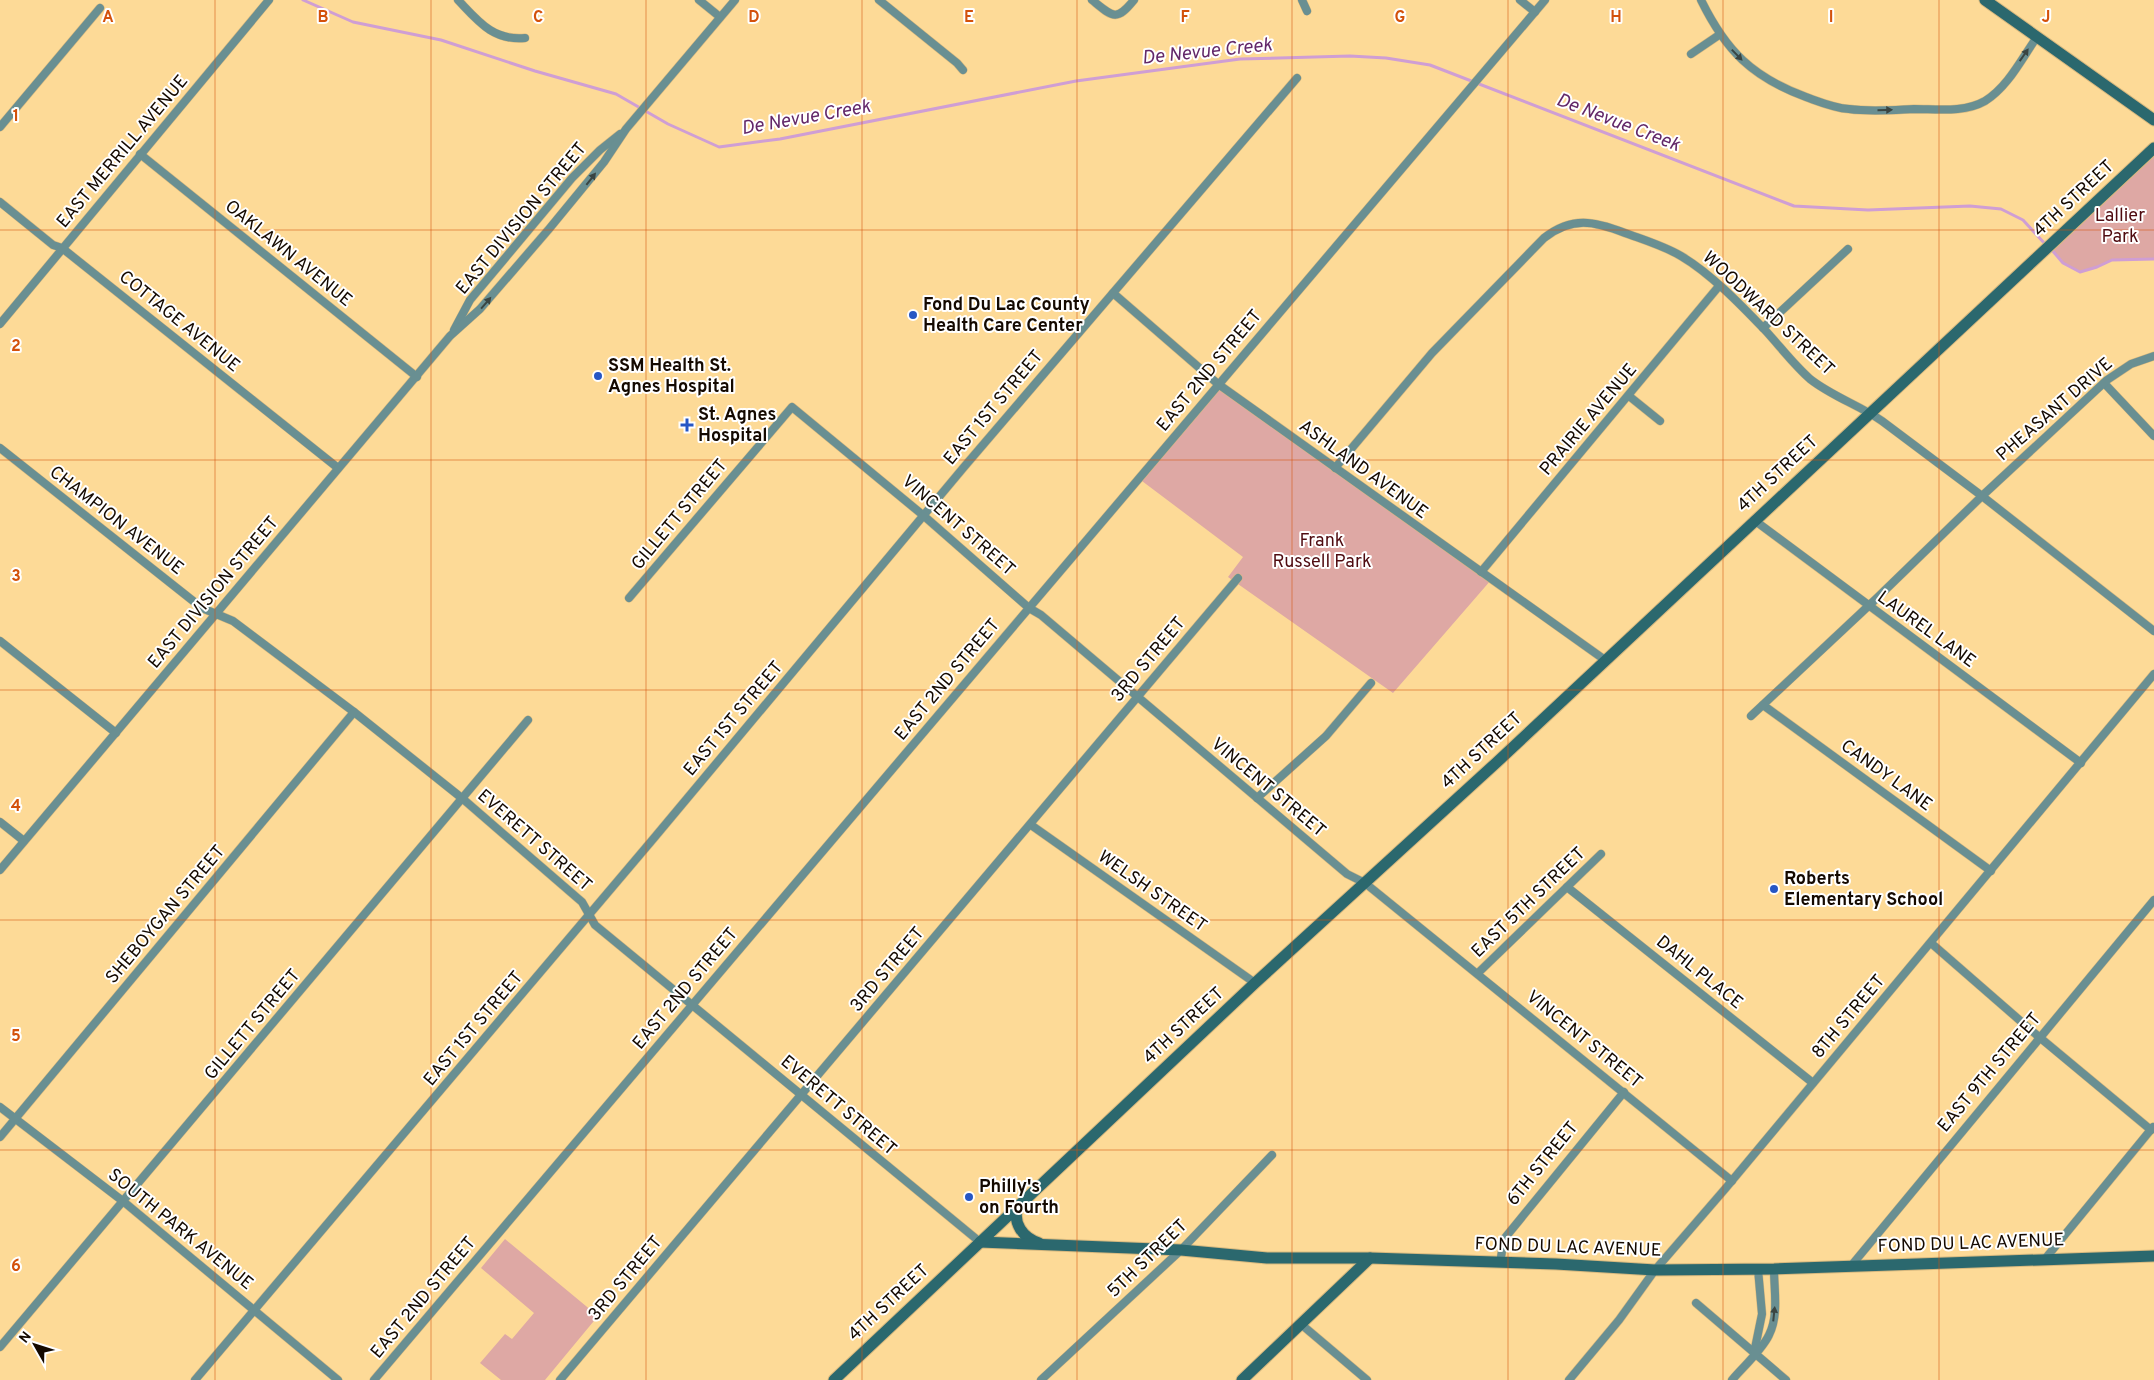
<svg xmlns="http://www.w3.org/2000/svg" width="2154" height="1380" viewBox="0 0 2154 1380" font-family="Overpass,sans-serif">
<rect width="100%" height="100%" fill="#fdda97"/>
<g fill="#dea8a4">
<polygon points="2154,148 2154,259 2112,260 2098,267 2080,272 2063,263 2049,247"/>
<polygon points="1218,384 1491,580 1393,693 1228,577 1243,557 1138,478"/>
<polygon points="505,1239 598,1316 545,1380 501,1380 480,1363 505,1334 512,1339 534,1313 481,1268"/>
</g>
<g fill="none" stroke-linecap="round" stroke-linejoin="round">
<g stroke="#cf9ed4" stroke-width="3">
<polyline points="303,0 353,22 441,40 535,71 616,94 668,124 719,147 780,139 1076,81 1240,59 1350,56 1386,58 1430,65 1794,206 1868,210 1970,206 2001,209 2023,220 2046,245"/>
<polyline points="2051,249 2063,263 2080,272 2097,267 2112,260 2154,259"/>
</g>
<defs>
<g id="street">
<path d="M 458,0 C 478,21 493,41 525,38"/>
<polyline points="699,0 720,17"/>
<polyline points="879,0 957,63 963,70"/>
<path d="M 1092,0 C 1113,17 1116,22 1134,0"/>
<polyline points="1302,0 1307,11"/>
<polyline points="1520,0 1535,12"/>
<path d="M 1701,0 C 1726,51 1752,77 1806,97 C 1820,102 1834,108 1849,109 C 1871,112 1893,110 1914,109 C 1937,109 1964,113 1985,101 C 2008,87 2022,58 2037,37"/>
<polyline points="1691,54 1719,35"/>
<polyline points="0,127 100,8"/>
<polyline points="140,154 417,377"/>
<polyline points="0,202 53,245 62,248 338,468"/>
<polyline points="1113,293 1218,384 1605,660"/>
<polyline points="0,324 269,0"/>
<polyline points="1763,328 1848,249"/>
<polyline points="454,330 470,300 572,178 600,150 620,134"/>
<polyline points="2104,383 2154,436"/>
<polyline points="1629,396 1660,421"/>
<polyline points="0,448 202,608 233,621 354,712 463,799 582,902 595,925 980,1242"/>
<path d="M 1335,468 L 1432,353 L 1544,238 C 1572,216 1594,221 1625,233 C 1644,240 1664,246 1681,256 C 1710,273 1740,304 1764,329 C 1779,345 1793,364 1810,379 C 1833,397 1859,405 1882,421 L 1982,496 L 2154,631"/>
<polyline points="1754,520 2081,763"/>
<polyline points="1481,572 1719,286"/>
<polyline points="629,598 792,407 924,516 1029,608 1041,615 1347,874 1365,883 1732,1181"/>
<polyline points="0,641 116,733"/>
<polyline points="1763,705 1991,871"/>
<polyline points="1751,716 1878,597 1982,496 2107,380 2131,364 2154,356"/>
<polyline points="1257,798 1326,736 1371,683"/>
<polyline points="0,822 24,841"/>
<polyline points="1031,825 1255,983"/>
<polyline points="0,870 450,336 480,309 549,229 604,162 626,129 735,0"/>
<polyline points="1567,887 1813,1083"/>
<polyline points="1931,943 2032,1031 2151,1130"/>
<polyline points="1478,973 1601,854"/>
<polyline points="0,1107 124,1202 338,1380"/>
<polyline points="0,1137 354,712"/>
<polyline points="2045,1259 2153,1127"/>
<polyline points="1500,1263 1504,1239 1624,1092"/>
<polyline points="1851,1266 2154,900"/>
<polyline points="1696,1303 1786,1380"/>
<polyline points="1302,1325 1367,1380"/>
<polyline points="0,1347 528,720"/>
<polyline points="1754,1353 1762,1314 1758,1269"/>
<polyline points="195,1380 654,838 964,467 1297,78"/>
<polyline points="374,1380 1545,0"/>
<polyline points="560,1380 1238,578"/>
<polyline points="1041,1380 1181,1250 1272,1155"/>
<polyline points="1569,1380 1619,1320 1655,1270 1725,1189 2154,674"/>
<path d="M 1732,1380 C 1743,1367 1762,1350 1769,1335 C 1779,1315 1774,1290 1774,1269"/>
</g>
<g id="secondary">
<polyline points="1985,0 2154,120"/>
<path d="M 1018,1206 C 1012,1223 1023,1238 1039,1243"/>
<polyline points="980,1242 1181,1250 1267,1258 1370,1258 1556,1264 1655,1270 1774,1269 2154,1256"/>
<polyline points="834,1380 1255,983 1496,763 2154,148"/>
<polyline points="1242,1380 1370,1258"/>
</g>
</defs>
<use href="#street" stroke="#d8b97f" stroke-width="9"/>
<use href="#secondary" stroke="#d8b97f" stroke-width="13"/>
<use href="#street" stroke="#698f92" stroke-width="8"/>
<use href="#secondary" stroke="#2b686e" stroke-width="11"/>
</g>
<defs><path id="oneway-solid" d="M-6-.8H1V-3.2L6.5 0L1 3.2V.8H-6Z" transform="scale(1.25)"/></defs>
<g fill="#3a4542">
<use href="#oneway-solid" transform="translate(1737 55) rotate(46)"/>
<use href="#oneway-solid" transform="translate(2024 55) rotate(-55)"/>
<use href="#oneway-solid" transform="translate(1885 110) rotate(-1)"/>
<use href="#oneway-solid" transform="translate(591 179) rotate(-52)"/>
<use href="#oneway-solid" transform="translate(486 303) rotate(-49)"/>
<use href="#oneway-solid" transform="translate(1774 1314) rotate(-84)"/>
</g>
<path fill="none" stroke="#d3510b" stroke-width="1" stroke-opacity="0.55" d="M 215,0 L 215,1380M 431,0 L 431,1380M 646,0 L 646,1380M 862,0 L 862,1380M 1077,0 L 1077,1380M 1292,0 L 1292,1380M 1508,0 L 1508,1380M 1723,0 L 1723,1380M 1939,0 L 1939,1380M 0,230 L 2154,230M 0,460 L 2154,460M 0,690 L 2154,690M 0,920 L 2154,920M 0,1150 L 2154,1150"/>
<g fill="#2656c4" stroke="#fff" stroke-width="2">
<circle cx="913" cy="315" r="5"/>
<circle cx="598" cy="376" r="5"/>
<path d="M684.5 417.5h5v5h5v5h-5v5h-5v-5h-5v-5h5z"/>
<circle cx="1774" cy="889" r="5"/>
<circle cx="969" cy="1197" r="5"/>
</g>
<g text-anchor="middle" dominant-baseline="central" stroke-width="4" stroke-linejoin="round" paint-order="stroke">
<g font-size="18" fill="#140900" stroke="#fff">
<text transform="translate(123 152) rotate(-50)">EAST MERRILL AVENUE</text>
<text transform="translate(2074 199) rotate(-43)">4TH STREET</text>
<text transform="translate(522 219) rotate(-50)">EAST DIVISION STREET</text>
<text transform="translate(288 254) rotate(39)">OAKLAWN AVENUE</text>
<text transform="translate(1768 314) rotate(43)">WOODWARD STREET</text>
<text transform="translate(179 322) rotate(39)">COTTAGE AVENUE</text>
<text transform="translate(1210 371) rotate(-50)">EAST 2ND STREET</text>
<text transform="translate(994 408) rotate(-50)">EAST 1ST STREET</text>
<text transform="translate(2055 410) rotate(-41)">PHEASANT DRIVE</text>
<text transform="translate(1589 420) rotate(-50)">PRAIRIE AVENUE</text>
<text transform="translate(1363 470) rotate(36)">ASHLAND AVENUE</text>
<text transform="translate(1778 474) rotate(-43)">4TH STREET</text>
<text transform="translate(680 515) rotate(-50)">GILLETT STREET</text>
<text transform="translate(116 521) rotate(38)">CHAMPION AVENUE</text>
<text transform="translate(958 526) rotate(41)">VINCENT STREET</text>
<text transform="translate(214 593) rotate(-50)">EAST DIVISION STREET</text>
<text transform="translate(1926 630) rotate(36)">LAUREL LANE</text>
<text transform="translate(1149 660) rotate(-50)">3RD STREET</text>
<text transform="translate(948 680) rotate(-50)">EAST 2ND STREET</text>
<text transform="translate(734 719) rotate(-50)">EAST 1ST STREET</text>
<text transform="translate(1482 751) rotate(-43)">4TH STREET</text>
<text transform="translate(1886 776) rotate(36)">CANDY LANE</text>
<text transform="translate(1268 788) rotate(40)">VINCENT STREET</text>
<text transform="translate(534 841) rotate(41)">EVERETT STREET</text>
<text transform="translate(1152 892) rotate(35)">WELSH STREET</text>
<text transform="translate(1529 903) rotate(-44)">EAST 5TH STREET</text>
<text transform="translate(166 915) rotate(-50)">SHEBOYGAN STREET</text>
<text transform="translate(888 970) rotate(-50)">3RD STREET</text>
<text transform="translate(1699 973) rotate(39)">DAHL PLACE</text>
<text transform="translate(686 989) rotate(-50)">EAST 2ND STREET</text>
<text transform="translate(1849 1017) rotate(-50)">8TH STREET</text>
<text transform="translate(253 1025) rotate(-50)">GILLETT STREET</text>
<text transform="translate(1184 1026) rotate(-43)">4TH STREET</text>
<text transform="translate(474 1029) rotate(-50)">EAST 1ST STREET</text>
<text transform="translate(1584 1040) rotate(39)">VINCENT STREET</text>
<text transform="translate(1990 1073) rotate(-50)">EAST 9TH STREET</text>
<text transform="translate(838 1106) rotate(40)">EVERETT STREET</text>
<text transform="translate(1543 1164) rotate(-51)">6TH STREET</text>
<text transform="translate(180 1230) rotate(39)">SOUTH PARK AVENUE</text>
<text transform="translate(1971 1244) rotate(-2)">FOND DU LAC AVENUE</text>
<text transform="translate(1568 1248) rotate(2)">FOND DU LAC AVENUE</text>
<text transform="translate(1148 1259) rotate(-44)">5TH STREET</text>
<text transform="translate(626 1279) rotate(-50)">3RD STREET</text>
<text transform="translate(424 1298) rotate(-50)">EAST 2ND STREET</text>
<text transform="translate(889 1303) rotate(-43)">4TH STREET</text>
</g>
<g font-size="18" fill="#4f0b10" stroke="#fff">
<text x="2120" y="216">Lallier<tspan x="2120" dy="21">Park</tspan></text>
<text x="1322" y="541">Frank<tspan x="1322" dy="21">Russell Park</tspan></text>
</g>
<g font-size="18" font-weight="bold" fill="#140900" stroke="#fff" text-anchor="start">
<text x="923" y="305">Fond Du Lac County<tspan x="923" dy="21">Health Care Center</tspan></text>
<text x="608" y="366">SSM Health St.<tspan x="608" dy="21">Agnes Hospital</tspan></text>
<text x="698" y="415">St. Agnes<tspan x="698" dy="21">Hospital</tspan></text>
<text x="1784" y="879">Roberts<tspan x="1784" dy="21">Elementary School</tspan></text>
<text x="979" y="1187">Philly's<tspan x="979" dy="21">on Fourth</tspan></text>
</g>
<g font-size="19" font-style="italic" fill="#632869" stroke="#fff">
<text transform="translate(1207 52) rotate(-6)">De Nevue Creek</text>
<text transform="translate(806 118) rotate(-10)">De Nevue Creek</text>
<text transform="translate(1618 123) rotate(21)">De Nevue Creek</text>
</g>
</g>
<g font-size="16" text-anchor="middle" font-weight="bold" fill="#d3510b" stroke="#fff" stroke-width="4" stroke-linejoin="round" paint-order="stroke">
<text x="108" y="22">A</text>
<text x="323" y="22">B</text>
<text x="538" y="22">C</text>
<text x="754" y="22">D</text>
<text x="969" y="22">E</text>
<text x="1185" y="22">F</text>
<text x="1400" y="22">G</text>
<text x="1616" y="22">H</text>
<text x="1831" y="22">I</text>
<text x="2046" y="22">J</text>
<text x="16" y="121">1</text>
<text x="16" y="351">2</text>
<text x="16" y="581">3</text>
<text x="16" y="811">4</text>
<text x="16" y="1041">5</text>
<text x="16" y="1271">6</text>
</g>
<g transform="translate(35 1345) rotate(309)" stroke="#ffffff" stroke-width="4" paint-order="stroke">
<path d="M0-4L9 19L0 12L-9 19Z" fill="#140900"/>
<text y="-8" font-size="14" font-weight="bold" text-anchor="middle" fill="#140900">N</text>
</g>
</svg>
